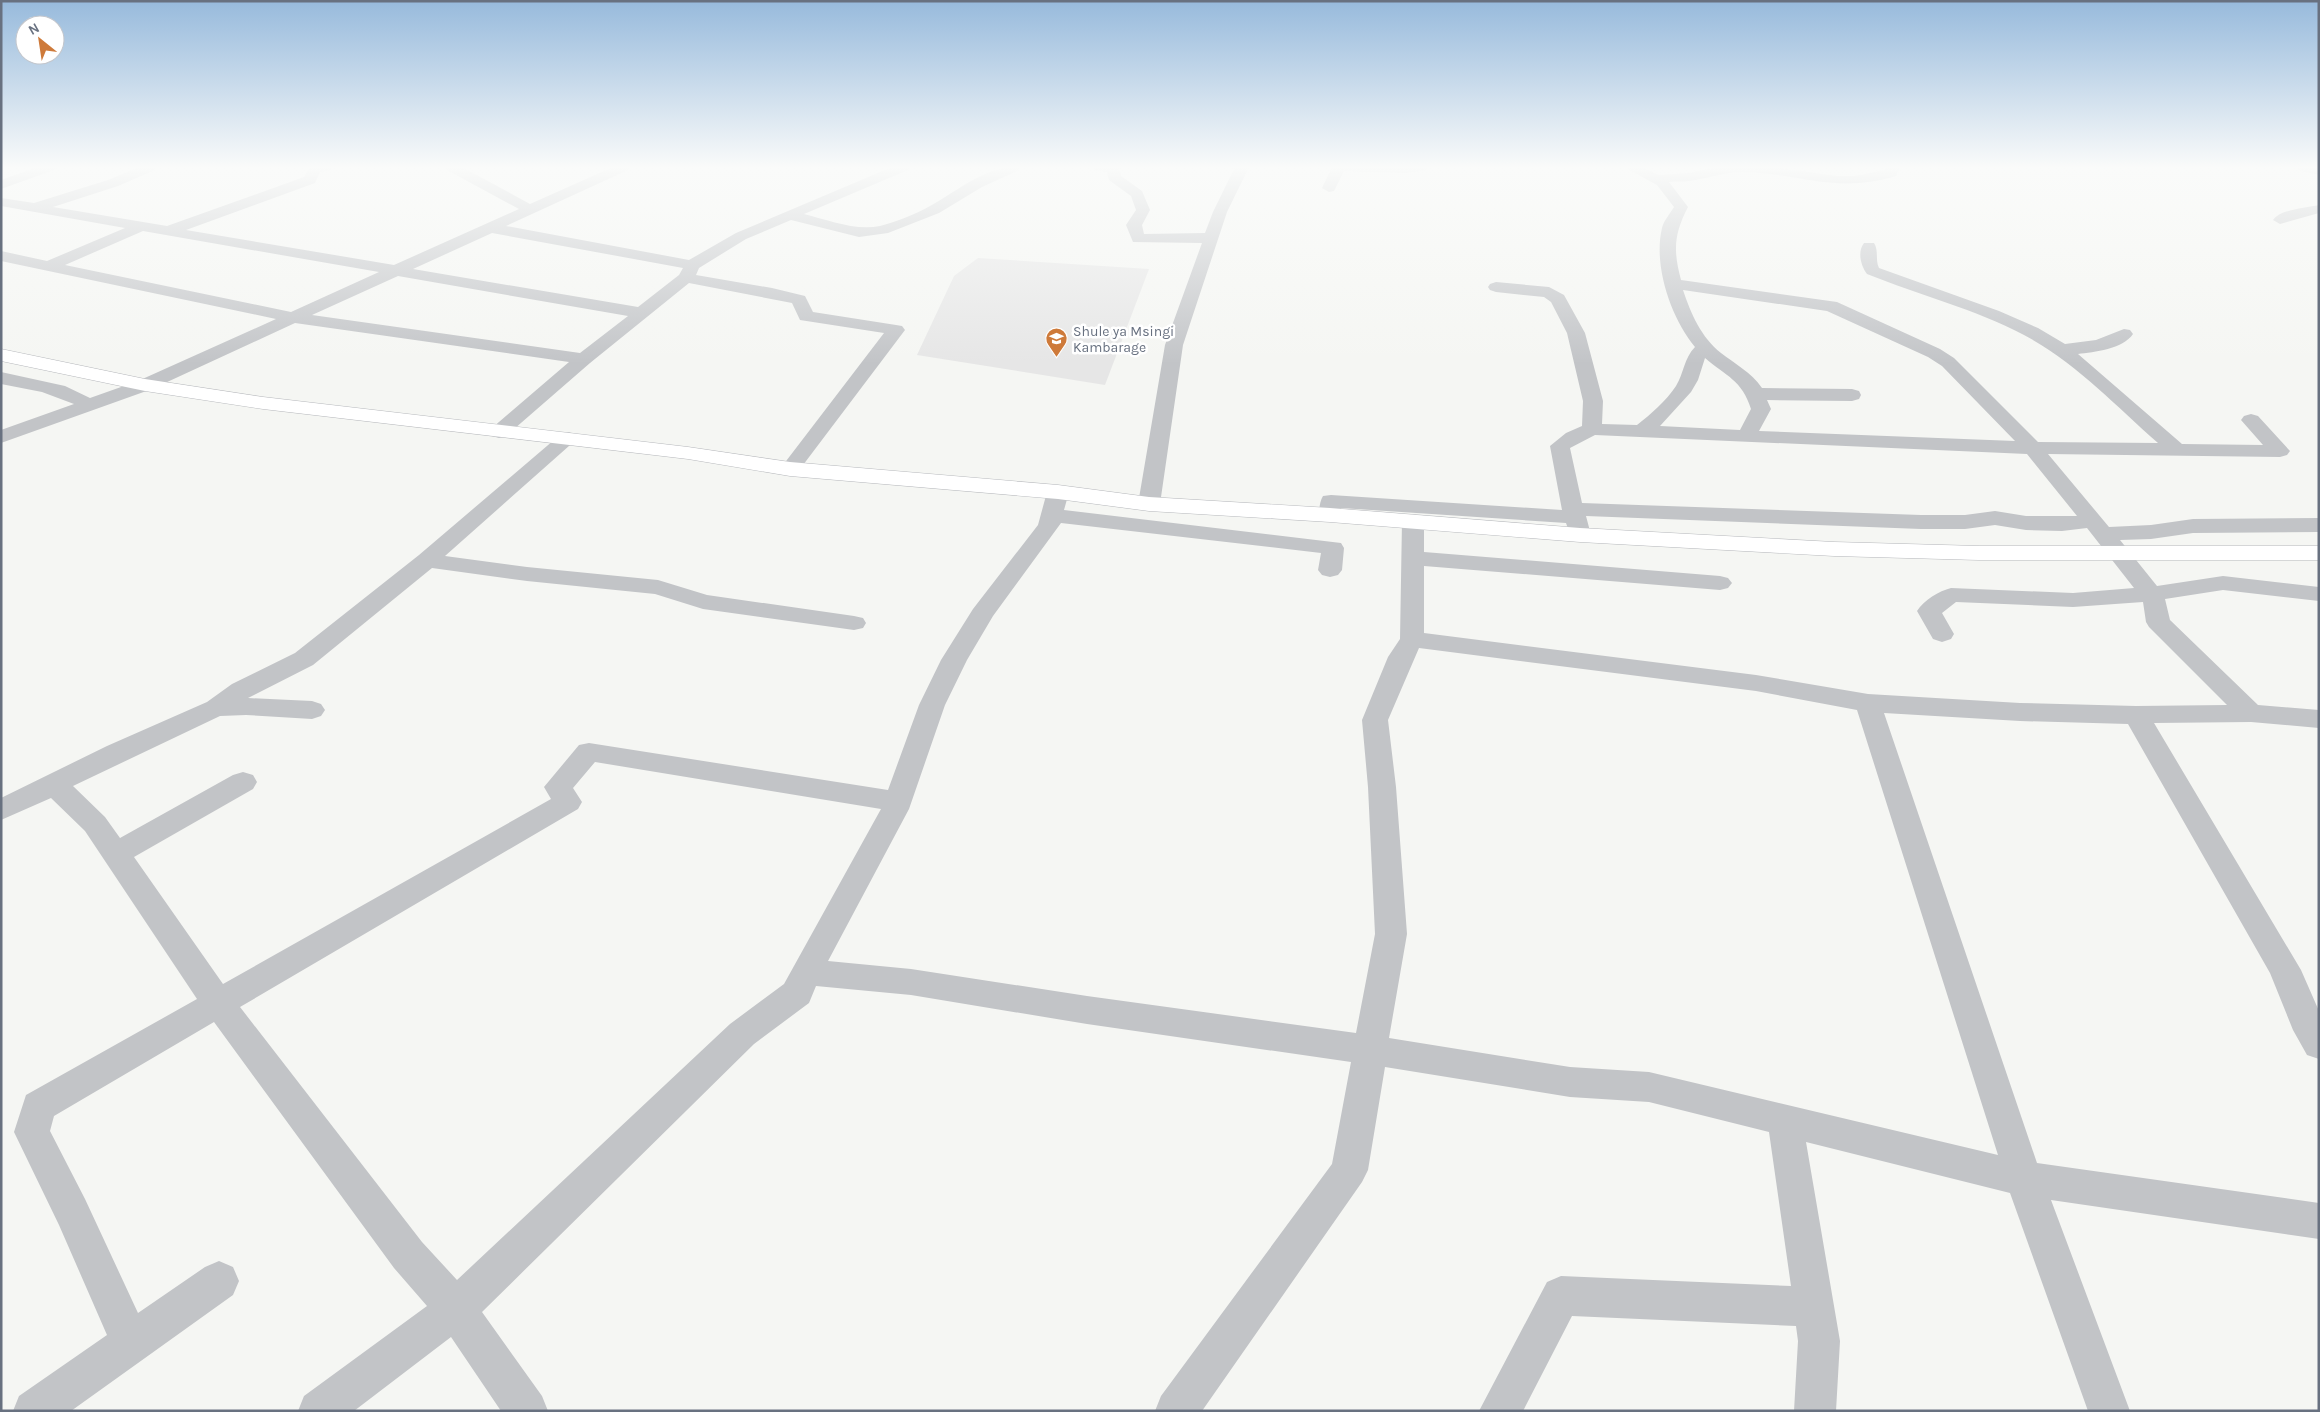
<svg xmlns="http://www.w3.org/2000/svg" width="2320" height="1412" viewBox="0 0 2320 1412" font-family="Karla,sans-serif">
<rect width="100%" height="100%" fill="#f5f6f3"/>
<polygon fill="#e6e6e6" points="978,258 1149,269 1105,385 917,355 954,276"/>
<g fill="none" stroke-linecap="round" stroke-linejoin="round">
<defs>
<polygon id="major" points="1,349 145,379 263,397 688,447 790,462 1058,485 1149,497 1330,508 1580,528 1834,542 1979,546 2319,546 2319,560 1979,560 1834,556 1580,542 1330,522 1149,511 1058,499 790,476 688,459 263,409 145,391 1,361"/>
</defs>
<use href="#major" stroke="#b5b7bb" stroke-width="1"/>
<g fill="#c2c4c7" fill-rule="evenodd">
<polygon points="37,167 56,167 54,170 1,189 1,180"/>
<path d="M 139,167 L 157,167 L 155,170 L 118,186 L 53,207 L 167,226 L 304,177 L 310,167 L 333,167 L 331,170 L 320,172 L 315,183 L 186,230 L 394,265 L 519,209 L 447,170 L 445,167 L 462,167 L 530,204 L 613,167 L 630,167 L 628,170 L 506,226 L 689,260 L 736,233 L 892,167 L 910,167 L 908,170 L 804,214 C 828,220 855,231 880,226 C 896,222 916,214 930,206 C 958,191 988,164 1021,167 L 1019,170 L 982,187 L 939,213 L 888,233 L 859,237 L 791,220 L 746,239 L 699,268 L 696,275 L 772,288 L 805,296 L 813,312 L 896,325 L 902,326 L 905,330 L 797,473 L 790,475 L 783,473 L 780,469 L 884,333 L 800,320 L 792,303 L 689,283 L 590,363 L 506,436 L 499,438 L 492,436 L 489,432 L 492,428 L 569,362 L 295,323 L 152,389 L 1,443 L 1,430 L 74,404 L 42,392 L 1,384 L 1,372 L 65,386 L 90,398 L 138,381 L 276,319 L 1,261 L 1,251 L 47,261 L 125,228 L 1,206 L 1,198 L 34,203 L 108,180 ZM 143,231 L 379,272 L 291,312 L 65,265 ZM 492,233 L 683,268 L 679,275 L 638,307 L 413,269 ZM 398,276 L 628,316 L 580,353 L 312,315 Z"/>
<polygon points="1092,167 1119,167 1121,176 1142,191 1150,210 1142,225 1144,234 1205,233 1213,212 1235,167 1249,167 1227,212 1183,345 1160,504 1157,509 1149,510 1141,509 1138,504 1165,345 1202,243 1133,242 1126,225 1136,210 1131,196 1109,180 1107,172 1094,170"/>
<polygon points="1332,167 1428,167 1426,170 1406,173 1344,171 1334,191 1329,192 1322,188"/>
<path d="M 1624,167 L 1641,167 L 1659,175 L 1689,173 L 1717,167 L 1772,167 L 1837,176 L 1855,176 L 1885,170 L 1886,167 L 1900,167 L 1896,176 C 1836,194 1802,174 1745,172 C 1725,171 1707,179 1688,181 C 1682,182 1675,181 1669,182 L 1688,207 C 1674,234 1673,250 1681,280 L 1837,302 L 1940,349 L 1954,358 L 2038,442 L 2158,443 C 2115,405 2075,362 2024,335 C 1975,309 1919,295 1867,274 C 1861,266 1857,252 1864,243 L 1874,243 C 1879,250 1875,260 1879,268 L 1999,311 L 2038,328 L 2065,344 L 2096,340 L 2124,329 L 2130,330 L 2133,334 C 2123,349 2094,352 2078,354 L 2182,444 L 2263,445 L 2241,420 L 2244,416 L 2251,414 L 2258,416 L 2290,451 L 2287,455 L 2280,457 L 2048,454 L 2109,527 L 2151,525 L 2193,519 L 2319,518 L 2319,532 L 2193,533 L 2151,539 L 2120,540 L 2157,586 L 2223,576 L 2319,587 L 2319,601 L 2223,590 L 2165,599 L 2170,620 L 2258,705 L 2319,710 L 2319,728 L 2251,722 L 2154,723 L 2301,970 L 2319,1011 L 2319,1059 L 2307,1055 L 2293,1030 L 2270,973 L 2128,724 L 2020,721 L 1884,713 L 2037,1163 L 2319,1203 L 2319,1239 L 2051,1200 L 2130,1411 L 2088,1411 L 2010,1193 L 1806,1142 L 1840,1341 L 1836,1411 L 1794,1411 L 1798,1341 L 1796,1326 L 1572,1316 L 1523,1411 L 1479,1411 L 1547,1282 L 1561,1276 L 1791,1286 L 1769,1132 L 1649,1102 L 1570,1097 L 1385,1067 L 1368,1170 L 1362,1182 L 1202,1411 L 1155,1411 L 1161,1396 L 1332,1164 L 1351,1062 L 1087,1024 L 911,995 L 816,986 L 809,1003 L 754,1044 L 482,1312 L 542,1396 L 548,1411 L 501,1411 L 451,1337 L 354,1411 L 298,1411 L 304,1396 L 427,1306 L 394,1268 L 214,1022 L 54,1116 L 50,1131 L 85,1199 L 138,1313 L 205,1267 L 219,1261 L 233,1267 L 239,1281 L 233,1295 L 71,1411 L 13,1411 L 19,1396 L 107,1335 L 59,1225 L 14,1132 L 26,1095 L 197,999 L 85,831 L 51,798 L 1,820 L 1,798 L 107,746 L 207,702 L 232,684 L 295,653 L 419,555 L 561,434 L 568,432 L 575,434 L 578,438 L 445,556 L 527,567 L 658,580 L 707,595 L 854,616 L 863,618 L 866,623 L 863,628 L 854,630 L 703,609 L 655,594 L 527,581 L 432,568 L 313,665 L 248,698 L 312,701 L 321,704 L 325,710 L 321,716 L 312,719 L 246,715 L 220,716 L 73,786 L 105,817 L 120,838 L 233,775 L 243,772 L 253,775 L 257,782 L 253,789 L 134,857 L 223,984 L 551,799 L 544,787 L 579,745 L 589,743 L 888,790 L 919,705 L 941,660 L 973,609 L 1038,525 L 1047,492 L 1050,487 L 1058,486 L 1066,487 L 1069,492 L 1064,510 L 1341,543 L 1344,548 L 1342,570 L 1338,575 L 1330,577 L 1322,575 L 1318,570 L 1321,553 L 1061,523 L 993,616 L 967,660 L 945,705 L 909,809 L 828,961 L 911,969 L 1087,996 L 1356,1033 L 1375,934 L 1368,787 L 1362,720 L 1388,657 L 1400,639 L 1402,521 L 1405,516 L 1413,514 L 1421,516 L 1424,521 L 1424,552 L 1720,576 L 1728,578 L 1732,583 L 1728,588 L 1720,590 L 1424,566 L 1424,633 L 1756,675 L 1868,694 L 2020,703 L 2136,706 L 2227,705 L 2149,627 L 2146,622 L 2143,602 L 2073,607 L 1956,602 L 1942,613 L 1954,634 L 1951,639 L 1942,642 L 1933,639 L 1917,611 C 1924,600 1939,591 1951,588 L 2073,593 L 2134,588 L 2087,528 L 2062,531 L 2026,530 L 1995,525 L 1965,529 L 1921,529 L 1586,516 L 1591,535 L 1588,540 L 1580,542 L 1572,540 L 1566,523 L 1341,508 L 1341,515 L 1338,520 L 1330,522 L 1322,520 C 1318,513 1319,503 1323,496 L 1331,495 L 1562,510 L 1550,446 L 1566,433 L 1582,426 L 1583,401 L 1567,333 L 1551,302 L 1544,297 L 1496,292 L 1490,290 L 1488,287 L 1490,284 L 1496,282 L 1549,287 L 1564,295 L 1585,333 L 1603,401 L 1602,424 L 1637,425 C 1651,414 1666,401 1676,386 C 1684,373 1684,358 1695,347 C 1671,318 1653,266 1662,228 C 1664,220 1670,214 1674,207 L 1657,185 ZM 1683,290 L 1827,311 L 1928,357 L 1942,366 L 2015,441 L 1759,431 L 1771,409 L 1767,400 L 1852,401 L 1859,399 L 1861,395 L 1859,391 L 1852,389 L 1762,388 C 1751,372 1735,364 1721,353 C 1701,337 1691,314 1683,290 ZM 1705,358 C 1726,376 1742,380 1751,409 L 1740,430 L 1660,426 L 1691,392 L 1698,380 ZM 1595,435 L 2027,454 L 2077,516 L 2026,516 L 1995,511 L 1965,515 L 1921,515 L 1582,503 L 1570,448 ZM 1419,648 L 1756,691 L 1857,710 L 1998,1155 L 1649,1072 L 1570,1067 L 1389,1038 L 1407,934 L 1396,787 L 1388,720 ZM 595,762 L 881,809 L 784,984 L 730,1024 L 457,1280 L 422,1242 L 240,1007 L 578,809 L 582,802 L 573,788 Z"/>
<polygon points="2296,167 2319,167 2319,175 2298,170"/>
<path d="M 2319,205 L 2319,213 L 2280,224 L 2273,220 C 2281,209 2306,208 2319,205 Z"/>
</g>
<use href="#major" fill="#fff" fill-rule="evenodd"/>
</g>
<linearGradient id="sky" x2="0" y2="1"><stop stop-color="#97badc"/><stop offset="0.46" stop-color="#fafbfa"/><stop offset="1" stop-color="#fafbfa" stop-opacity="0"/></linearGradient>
<rect width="2320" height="364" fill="url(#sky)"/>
<defs>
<symbol id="school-pin" viewBox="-11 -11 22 30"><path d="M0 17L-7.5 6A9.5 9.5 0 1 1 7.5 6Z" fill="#ce7a3a" stroke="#fff"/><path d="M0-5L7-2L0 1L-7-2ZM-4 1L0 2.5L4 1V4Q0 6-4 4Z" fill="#fff"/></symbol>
</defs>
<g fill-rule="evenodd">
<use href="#school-pin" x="1044" y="326" width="25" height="34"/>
</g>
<g text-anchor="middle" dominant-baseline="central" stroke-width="5" stroke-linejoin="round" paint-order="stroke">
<g font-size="14" fill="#687180" stroke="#fff" text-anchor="start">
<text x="1073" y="331">Shule ya Msingi<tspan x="1073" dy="16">Kambarage</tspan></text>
</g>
</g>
<rect width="2320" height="1412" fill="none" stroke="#687180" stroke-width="5"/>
<g transform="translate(40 40) rotate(330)"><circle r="24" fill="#ffffff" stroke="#c3c6cc"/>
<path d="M0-4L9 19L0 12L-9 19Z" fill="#ce7a3a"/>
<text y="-8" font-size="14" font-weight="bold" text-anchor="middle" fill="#687180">N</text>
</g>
</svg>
